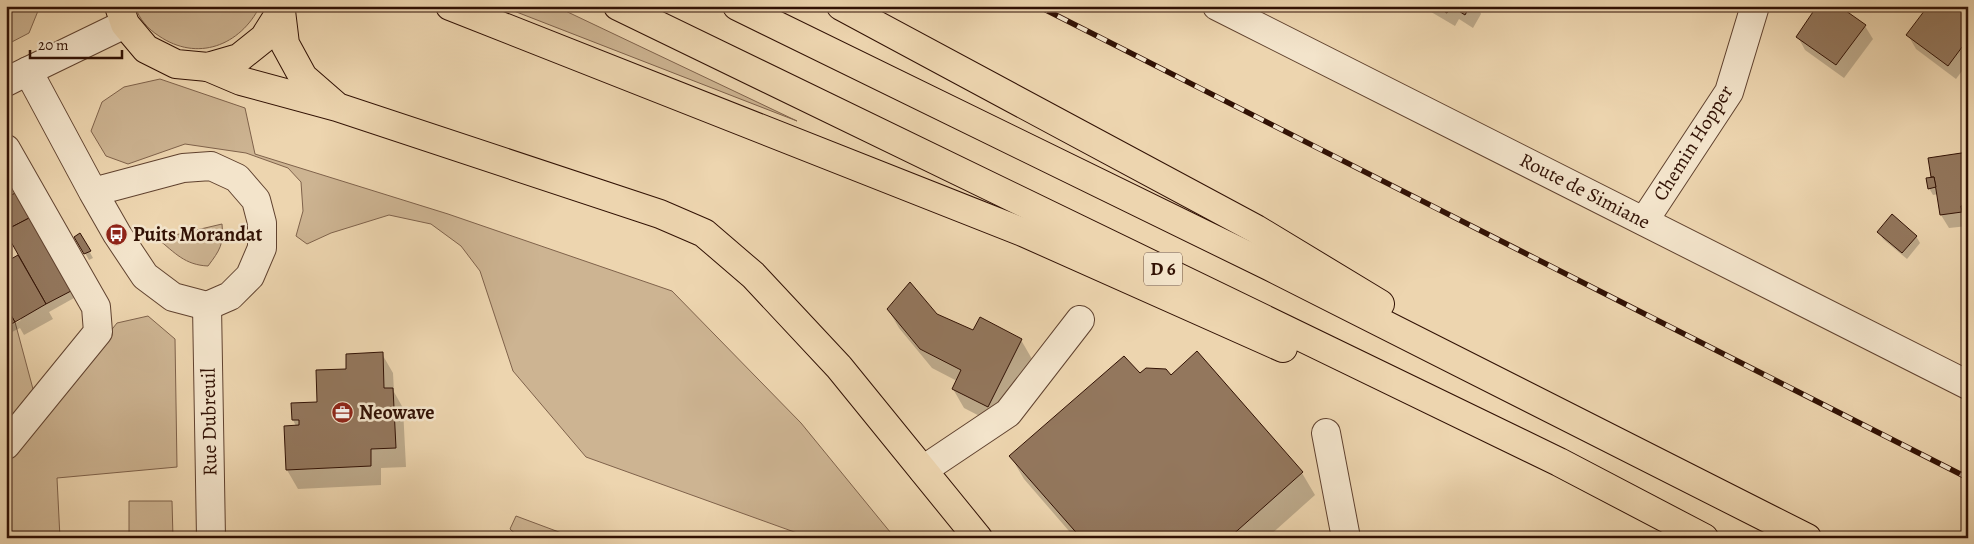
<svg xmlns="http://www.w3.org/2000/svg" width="1974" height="544" viewBox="0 0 1974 544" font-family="Alegreya,serif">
<rect width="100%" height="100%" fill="#edd5af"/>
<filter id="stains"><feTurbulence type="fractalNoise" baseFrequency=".004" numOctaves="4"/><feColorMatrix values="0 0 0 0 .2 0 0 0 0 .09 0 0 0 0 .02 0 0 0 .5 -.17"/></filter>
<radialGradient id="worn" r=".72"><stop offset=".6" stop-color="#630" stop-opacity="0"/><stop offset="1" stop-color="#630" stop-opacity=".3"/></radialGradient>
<g fill="#cdb492" stroke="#7f624b">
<polygon points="6,6 40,6 29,33 6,45"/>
<path d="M 135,6 L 260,6 C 240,46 197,62 159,36 C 148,29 139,19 135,6 Z"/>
<polygon points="501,6 555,6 797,121"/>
<polygon points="160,79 245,108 255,154 448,214 672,291 801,423 895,538 811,538 586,457 513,371 480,271 461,246 431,224 389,215 331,233 307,244 296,236 303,211 301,182 288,168 246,153 185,144 128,164 106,156 91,131 102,102 124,87"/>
<path d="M 222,224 C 224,244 220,250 208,266 C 185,265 175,253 158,239 Z"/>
<polygon points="148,316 175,339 177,467 57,478 60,538 6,538 6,462 117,323"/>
<polygon points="15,322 33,389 6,423 6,327"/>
<polygon points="129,501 172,501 173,538 129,538"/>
<polygon points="516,516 575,538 520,538 510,529"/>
</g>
<g fill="#0003">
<polygon points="1421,6 1478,6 1481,14 1473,28 1459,19 1455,26"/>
<polygon points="1695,6 1708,6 1705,12"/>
<polygon points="1968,6 1968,63 1956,79 1916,49 1908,35"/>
<polygon points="1865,26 1873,39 1844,78 1805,50 1798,37"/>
<polygon points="1968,154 1968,226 1949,228 1941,215 1938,194 1933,195 1929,188 1932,176"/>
<polygon points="6,175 74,298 49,312 53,319 24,335 20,328 6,335 6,328 21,320 20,318 42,293 6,229"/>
<polygon points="1879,232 1916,236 1920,243 1907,259 1883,239"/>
<polygon points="80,235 93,258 89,260 76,237"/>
<polygon points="888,309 936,315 973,332 1021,340 1032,359 999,426 964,408 953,389 957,381 932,368 899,328"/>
<polygon points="1197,353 1302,473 1315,495 1267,538 1075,538 1024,479 1011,457 1140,375 1170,377"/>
<polygon points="382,354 393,373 394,392 403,408 406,467 381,468 381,485 298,489 287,470 296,426 293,420 292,404 318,403 348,370"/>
</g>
<g fill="#93775d" stroke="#311104">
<polygon points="1435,6 1470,6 1465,15 1451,6 1447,13"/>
<polygon points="1817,6 1839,6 1866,25 1836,65 1796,37"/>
<polygon points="1928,6 1968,6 1968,39 1948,66 1906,35"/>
<polygon points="1968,152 1968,205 1961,206 1962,212 1940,215 1934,177 1931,177 1928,158"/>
<polygon points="1934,177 1936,187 1928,189 1926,178"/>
<polygon points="17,192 31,217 6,230 6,198"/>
<polygon points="1892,214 1917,236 1902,253 1877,232"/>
<polygon points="31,217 71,291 46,304 6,233 6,230"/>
<polygon points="80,233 91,251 84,254 74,237"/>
<polygon points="18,255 46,304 15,322 6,307 6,262"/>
<polygon points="910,282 937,314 973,330 980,317 1022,339 988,407 952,389 961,370 920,349 887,309"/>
<polygon points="6,307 15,322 6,327"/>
<polygon points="1197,351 1303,472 1229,538 1081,538 1009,456 1124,356 1140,373 1146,368 1166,369 1171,375"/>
<polygon points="383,352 384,388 393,388 396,448 371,449 371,466 286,470 284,426 299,425 299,420 292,420 291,403 317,402 316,370 346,369 346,354"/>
</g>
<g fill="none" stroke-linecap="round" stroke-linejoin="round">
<defs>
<g id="minor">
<polyline points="1217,6 1968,385"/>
<polyline points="6,82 28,71"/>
<polyline points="6,149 96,307 98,332 6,445"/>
<polyline points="93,192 183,168 211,166 237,178 256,200 262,223 262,248 250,276 230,296 207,306 173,297 145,276 117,234 93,192 28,71 125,24"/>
<polyline points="1644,221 1729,92 1755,6"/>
<polyline points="207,306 211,538"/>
<polyline points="1326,433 1346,538"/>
<polyline points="923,470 1008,413 1080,320"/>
</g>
<g id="major">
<polyline points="119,6 125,24 146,49 176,64 208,67 239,58 264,38 281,11 281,6"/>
<polyline points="281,11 285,44 303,77 334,104"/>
<polyline points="208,67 241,81 337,107 660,214 704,233 753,275 839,367 978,538"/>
</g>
<g id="highway">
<polyline points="450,6 1025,233 1283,348"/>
<polyline points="618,6 1559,462 1704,538"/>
<polyline points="737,6 1271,267 1807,538"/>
<polyline points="841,6 1256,229 1380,304"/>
</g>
</defs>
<use href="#minor" stroke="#60422f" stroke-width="30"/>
<use href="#major" stroke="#311104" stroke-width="30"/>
<use href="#highway" stroke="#311104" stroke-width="30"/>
<use href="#minor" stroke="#f3e4cb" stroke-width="28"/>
<use href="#major" stroke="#edd5af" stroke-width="28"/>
<use href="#highway" stroke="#edd5af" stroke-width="28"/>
<defs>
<polyline id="rail" points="1038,6 1968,478"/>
</defs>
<use href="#rail" stroke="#311104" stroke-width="5.5"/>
<use href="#rail" stroke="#f3e4cb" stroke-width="4" stroke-dasharray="11" stroke-linecap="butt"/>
</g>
<defs>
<symbol id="bus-disc" viewBox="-11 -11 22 22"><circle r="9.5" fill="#8f2418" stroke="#f3e4cb"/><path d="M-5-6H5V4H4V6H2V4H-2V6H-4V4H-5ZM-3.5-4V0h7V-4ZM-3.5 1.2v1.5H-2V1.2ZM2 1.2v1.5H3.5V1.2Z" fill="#fff"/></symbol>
<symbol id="office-disc" viewBox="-11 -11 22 22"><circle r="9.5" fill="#8f2418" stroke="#f3e4cb"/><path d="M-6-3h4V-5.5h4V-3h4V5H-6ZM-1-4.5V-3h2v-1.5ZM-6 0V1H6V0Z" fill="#fff"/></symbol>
</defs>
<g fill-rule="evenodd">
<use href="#bus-disc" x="104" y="222" width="25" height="25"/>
<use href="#office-disc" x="330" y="400" width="25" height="25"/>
</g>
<g text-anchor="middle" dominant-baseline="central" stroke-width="5" stroke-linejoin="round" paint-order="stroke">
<rect fill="#f3e4cb" stroke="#6b5040" stroke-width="1" x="1144" y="252.5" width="38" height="33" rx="4"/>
<g font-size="19" font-weight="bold" fill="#311104">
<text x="1163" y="269">D 6</text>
</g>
<g font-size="20" fill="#311104" stroke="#f3e4cb">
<text transform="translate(1693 143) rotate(-58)">Chemin Hopper</text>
<text transform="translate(1585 191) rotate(27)">Route de Simiane</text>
<text transform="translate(209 422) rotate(-91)">Rue Dubreuil</text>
</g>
<g font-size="20" font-weight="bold" fill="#311104" stroke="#f3e4cb" text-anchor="start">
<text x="133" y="234">Puits Morandat</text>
<text x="359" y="412">Neowave</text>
</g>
</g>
<rect width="1974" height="544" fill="none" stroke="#edd5af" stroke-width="25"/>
<rect x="8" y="8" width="1959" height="529" fill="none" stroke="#311104" stroke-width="2.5"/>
<rect x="12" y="12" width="1949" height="519" fill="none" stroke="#311104"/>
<path d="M30 50v8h92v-8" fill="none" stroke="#311104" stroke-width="2.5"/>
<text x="38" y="50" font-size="15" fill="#311104" stroke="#f3e4cb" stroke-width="4" paint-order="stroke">20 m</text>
<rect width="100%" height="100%" filter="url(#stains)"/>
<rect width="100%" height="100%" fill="url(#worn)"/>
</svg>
